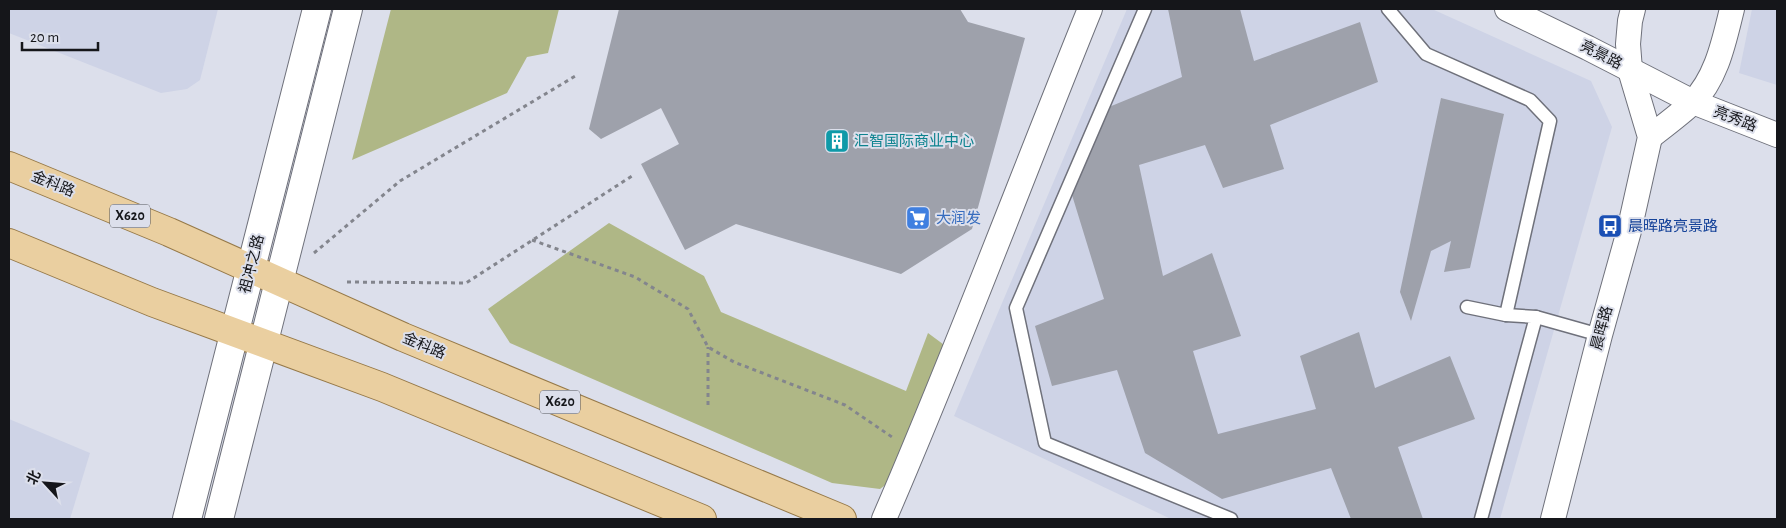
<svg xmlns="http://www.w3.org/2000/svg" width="1786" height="528" viewBox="0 0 1786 528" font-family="'Alegreya Sans','Noto Sans SC',sans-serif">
<rect width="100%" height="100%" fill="#dcdfeb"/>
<g fill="#ced3e6">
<polygon points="9,9 218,9 200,80 187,89 161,93 9,33"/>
<polygon points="1127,9 1432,9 1591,81 1612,127 1500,519 1171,519 954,416"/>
<polygon points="1752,9 1777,9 1777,85 1739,73"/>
<polygon points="9,419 90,453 70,519 9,519"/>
</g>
<g fill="#afb786">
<polygon points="391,9 559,9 548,53 527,57 507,93 352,160"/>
<polygon points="609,223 704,276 721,312 906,391 928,333 955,353 908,468 880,489 832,483 510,343 488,309"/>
</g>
<g fill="#9ea1ab">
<polygon points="619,9 960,9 968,22 1025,38 972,229 901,274 736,224 685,250 641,164 679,144 661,108 601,139 589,129"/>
<polygon points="1168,9 1240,9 1254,61 1360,22 1378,82 1270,125 1284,169 1223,188 1205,145 1139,165 1163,276 1212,253 1241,336 1193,351 1218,434 1316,409 1300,356 1359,332 1375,388 1450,356 1475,419 1398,447 1423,519 1351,519 1331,468 1222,499 1145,453 1117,370 1052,386 1035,326 1104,299 1072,195 1109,107 1182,77"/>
<polygon points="1441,98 1504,114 1470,268 1444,272 1451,241 1431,251 1411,321 1400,292"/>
</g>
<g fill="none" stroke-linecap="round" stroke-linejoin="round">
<defs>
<g id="lane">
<polyline points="1145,9 1016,308 1045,443 1231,519"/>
<polyline points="1388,9 1426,54 1530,100 1550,121 1506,315"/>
<polyline points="1467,307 1506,315 1536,317 1481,519"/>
<polyline points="1536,317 1600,335"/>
</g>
<g id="street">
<polyline points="1507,9 1588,48 1693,102 1777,135"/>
<path d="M 1650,137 C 1664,126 1679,115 1692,103 C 1717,78 1724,41 1732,9"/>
<path d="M 884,519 C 957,351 1021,179 1090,9"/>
<polyline points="1553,519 1600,335 1629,231 1650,137 1630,70 1628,44 1630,21 1633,9"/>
</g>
<g id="secondary">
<polyline points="187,519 317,9"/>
<polyline points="219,519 348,9"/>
</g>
<g id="primary">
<polyline points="9,166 169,232 403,337 842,519"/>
<polyline points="9,243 152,302 382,387 702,519"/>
</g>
</defs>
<use href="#lane" stroke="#6f717b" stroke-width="15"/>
<use href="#street" stroke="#6f717b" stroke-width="26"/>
<use href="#secondary" stroke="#6f717b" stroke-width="30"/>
<use href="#primary" stroke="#967948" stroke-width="30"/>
<g stroke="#83858d" stroke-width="3" stroke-dasharray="4 4" stroke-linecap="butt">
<polyline points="532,240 635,277 688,309 708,347 734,362 845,405 892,437"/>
<polyline points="314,253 400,181 577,75"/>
<polyline points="347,282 466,283 632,176"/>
<polyline points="708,405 708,347"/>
</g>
<use href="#lane" stroke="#fff" stroke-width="12"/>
<use href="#street" stroke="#fff" stroke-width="24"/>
<use href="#secondary" stroke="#fff" stroke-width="28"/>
<use href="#primary" stroke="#eacfa0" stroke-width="28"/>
</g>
<defs>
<symbol id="building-square" viewBox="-11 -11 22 22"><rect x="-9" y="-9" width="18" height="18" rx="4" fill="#0f9aa8" stroke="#dcdfeb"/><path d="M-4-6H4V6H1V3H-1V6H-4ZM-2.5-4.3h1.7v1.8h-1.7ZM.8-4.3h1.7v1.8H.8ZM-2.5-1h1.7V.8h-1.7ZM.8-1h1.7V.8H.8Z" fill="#fff"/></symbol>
<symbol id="supermarket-square" viewBox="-11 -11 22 22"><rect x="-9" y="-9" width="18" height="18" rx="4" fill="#3f7fe0" stroke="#dcdfeb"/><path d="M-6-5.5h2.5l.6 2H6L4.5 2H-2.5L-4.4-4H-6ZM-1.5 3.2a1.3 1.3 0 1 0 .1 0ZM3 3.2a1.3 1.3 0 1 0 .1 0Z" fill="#fff"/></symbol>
<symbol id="bus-square" viewBox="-11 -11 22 22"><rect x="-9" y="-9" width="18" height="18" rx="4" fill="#1a4fb4" stroke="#dcdfeb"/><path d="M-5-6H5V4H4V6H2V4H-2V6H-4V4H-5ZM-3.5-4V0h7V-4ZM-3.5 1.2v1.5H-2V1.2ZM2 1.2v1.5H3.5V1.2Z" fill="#fff"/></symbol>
</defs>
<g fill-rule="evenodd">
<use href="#building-square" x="823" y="127" width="28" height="28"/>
<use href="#supermarket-square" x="904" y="204" width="28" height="28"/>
<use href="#bus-square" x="1596" y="212" width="28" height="28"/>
</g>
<g text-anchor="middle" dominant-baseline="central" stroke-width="4" stroke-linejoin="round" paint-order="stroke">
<g fill="#dcdfeb" stroke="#515259" stroke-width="1">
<rect x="110" y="204.5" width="40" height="23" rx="4"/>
<rect x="540" y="390.5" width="40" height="23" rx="4"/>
</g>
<g font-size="14" font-weight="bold" fill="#15161a">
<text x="130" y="216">X620</text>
<text x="560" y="402">X620</text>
</g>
<g font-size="15" fill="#15161a" stroke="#dcdfeb">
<text transform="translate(1601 55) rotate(27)">亮景路</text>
<text transform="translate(1735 119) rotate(21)">亮秀路</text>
<text transform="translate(53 184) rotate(22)">金科路</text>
<text transform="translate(252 264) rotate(-76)">祖冲之路</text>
<text transform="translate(1602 328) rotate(-75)">晨晖路</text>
<text transform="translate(424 346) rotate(23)">金科路</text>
</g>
<g font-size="15" fill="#0d838f" stroke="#dcdfeb" text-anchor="start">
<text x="854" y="141">汇智国际商业中心</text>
</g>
<g font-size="15" fill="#366cbe" stroke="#dcdfeb" text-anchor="start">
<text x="936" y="218">大润发</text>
</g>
<g font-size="15" fill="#164399" stroke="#dcdfeb" text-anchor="start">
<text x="1628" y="226">晨晖路亮景路</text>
</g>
</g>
<rect width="1786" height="528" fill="none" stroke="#15161a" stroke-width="20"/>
<g transform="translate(45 483) rotate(296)" stroke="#dcdfeb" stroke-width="4" paint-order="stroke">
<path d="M0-4L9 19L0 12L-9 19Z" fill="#15161a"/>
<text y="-8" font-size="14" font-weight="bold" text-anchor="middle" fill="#15161a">北</text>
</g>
<path d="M22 42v8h76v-8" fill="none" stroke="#15161a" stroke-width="2.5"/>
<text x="30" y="42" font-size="15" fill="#15161a" stroke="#dcdfeb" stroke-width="4" paint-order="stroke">20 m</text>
</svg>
